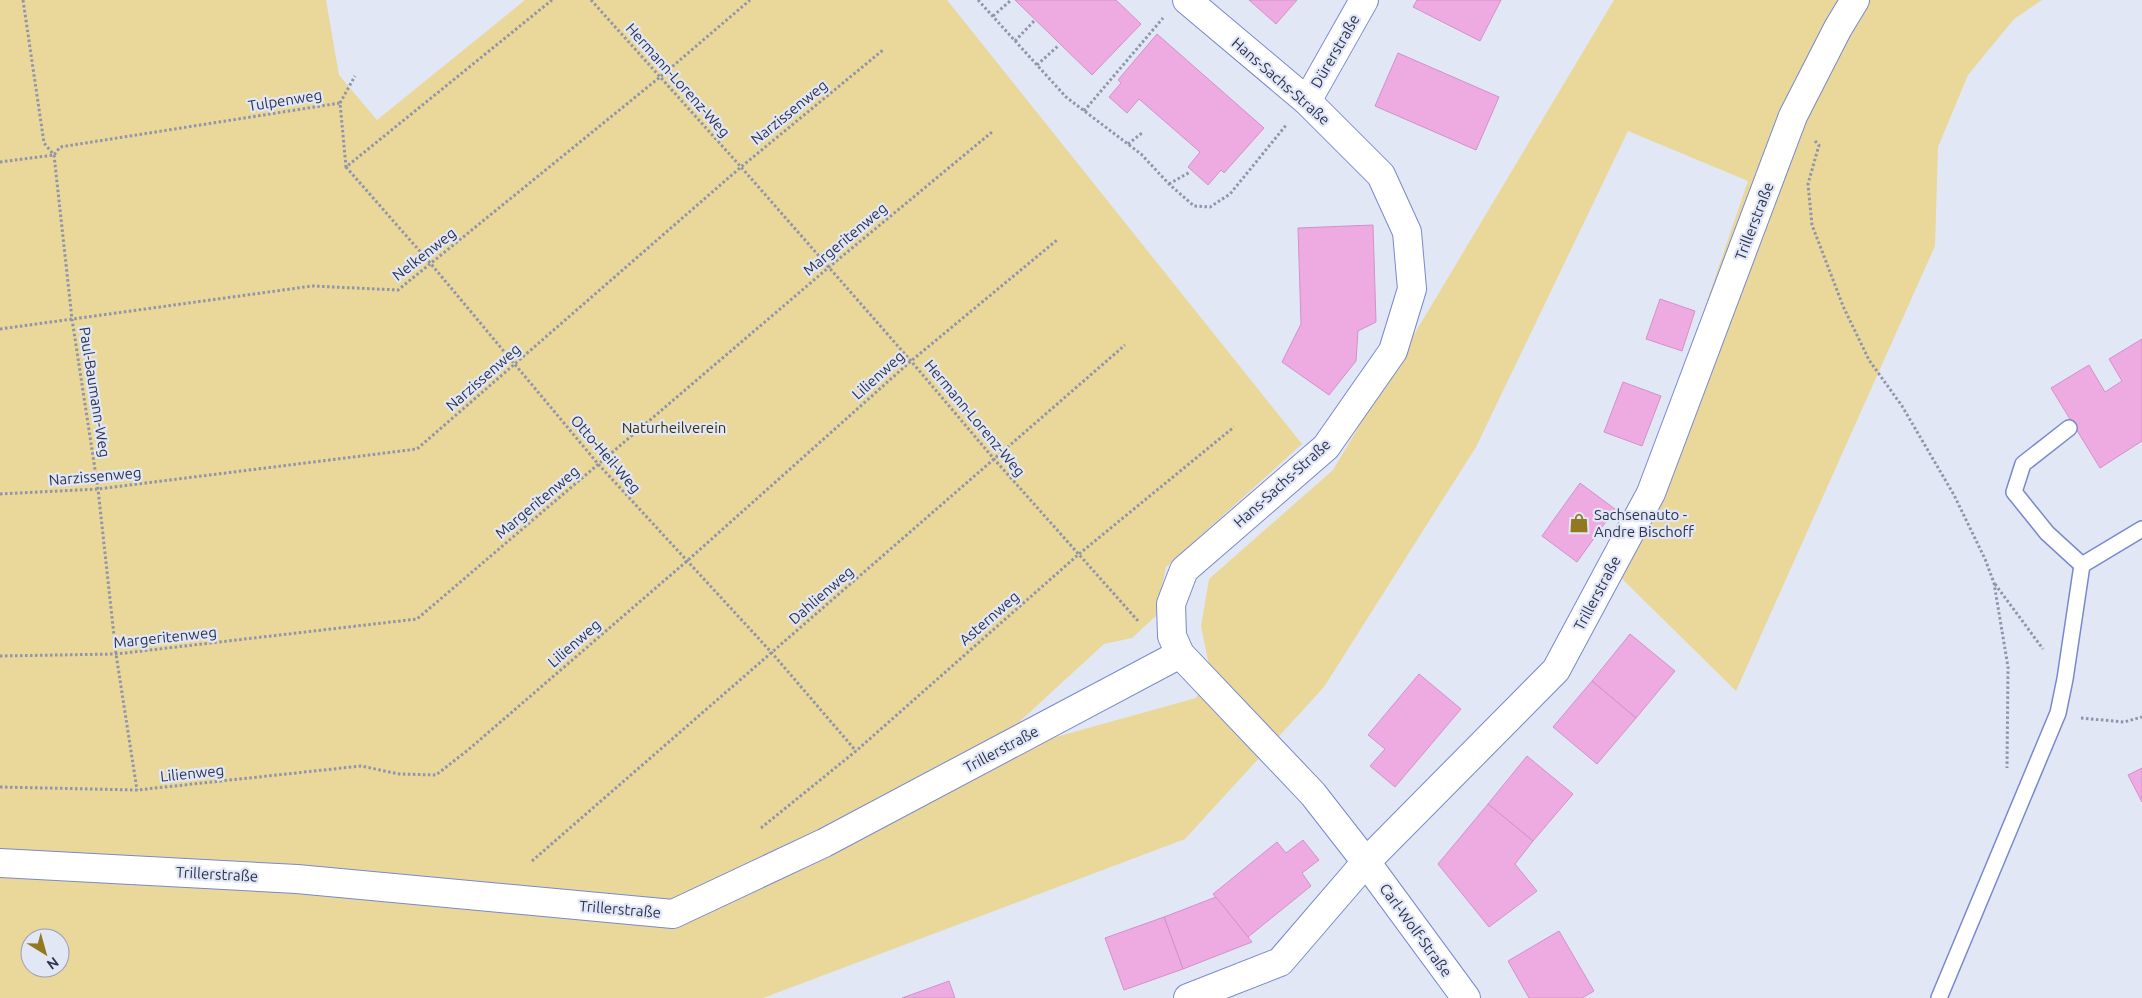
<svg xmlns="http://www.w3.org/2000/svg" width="2142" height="998" viewBox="0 0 2142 998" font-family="Ubuntu,sans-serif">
<rect width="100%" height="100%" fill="#e2e7f6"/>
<g fill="#ead79a" fill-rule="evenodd">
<polygon points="0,0 326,0 339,75 377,120 525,0 947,0 1302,444 1166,567 1156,616 1132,638 1104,644 1018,723 827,828 677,903 0,852"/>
<path d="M 1614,0 L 2042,0 L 2014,19 L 1968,75 L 1938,147 L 1935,246 L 1736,691 L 1604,561 L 1651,465 L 1748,181 L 1628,131 L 1476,447 L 1324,687 L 1185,839 L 763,998 L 0,998 L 0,876 L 255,888 L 663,926 L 813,865 L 1045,740 L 1196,698 L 1211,675 L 1201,626 L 1209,579 L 1333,470 ZM 30,938 L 60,938 L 60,968 L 30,968 Z"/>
</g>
<g fill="#eeabe2" stroke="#d391c7">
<polygon points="1015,0 1116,0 1141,24 1092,75"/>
<polygon points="1249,0 1297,0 1276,24"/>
<polygon points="1417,0 1501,0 1480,41 1413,7"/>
<polygon points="1157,34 1264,128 1224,173 1221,170 1208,185 1188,167 1200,152 1139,99 1127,113 1109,97 1121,83 1118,80"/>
<polygon points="1398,53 1499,97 1476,150 1375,106"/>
<polygon points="1373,225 1376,322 1358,331 1356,361 1329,395 1282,362 1301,324 1298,228"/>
<polygon points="1660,299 1695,311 1682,351 1646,339"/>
<polygon points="2142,339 2142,441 2100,468 2051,388 2089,365 2105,392 2122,381 2109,359"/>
<polygon points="1623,382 1661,396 1642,446 1604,432"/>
<polygon points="1580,483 1615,509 1577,562 1542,536"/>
<polygon points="1630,634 1675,671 1636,718 1592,681"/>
<polygon points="1419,674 1461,709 1395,787 1370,766 1385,749 1368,735"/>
<polygon points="1592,681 1636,718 1597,764 1553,727"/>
<polygon points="1527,756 1573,794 1533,841 1488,804"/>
<polygon points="2142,768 2142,802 2128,775"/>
<polygon points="1488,804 1533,841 1515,864 1537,891 1489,927 1438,864"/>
<polygon points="1303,840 1319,860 1302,873 1311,886 1248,937 1213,894 1277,842 1286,853"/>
<polygon points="1216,897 1252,942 1183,969 1164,917"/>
<polygon points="1164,917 1183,969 1124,990 1105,938"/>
<polygon points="1559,931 1594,991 1582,998 1529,998 1508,961"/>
<polygon points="949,981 955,998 902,998"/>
</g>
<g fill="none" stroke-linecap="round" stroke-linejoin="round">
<defs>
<g id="lane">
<polyline points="2069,428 2023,464 2014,492 2047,533 2082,565"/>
<polyline points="1939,998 2058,713 2065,679 2082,565 2142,529"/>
</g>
<g id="street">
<polyline points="1187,0 1307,101 1381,175 1407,232 1412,289 1393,351 1326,447 1184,570 1171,604 1172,636 1180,654 1313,794 1366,862 1466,998"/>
<polyline points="1307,101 1364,0"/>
<polyline points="0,863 297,879 673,914 824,843 1180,654"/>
<polyline points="1188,998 1280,962 1366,862 1556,670 1651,493 1793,116 1838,28 1855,0"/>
</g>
</defs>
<use href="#lane" stroke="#7889ce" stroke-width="18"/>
<use href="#street" stroke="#7889ce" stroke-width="30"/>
<g stroke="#8f95aa" stroke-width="3" stroke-dasharray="2.5 2.5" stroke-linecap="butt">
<polyline points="23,0 44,143 54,155 72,319 98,489 116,654 137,790"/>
<polyline points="591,0 741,167 911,361 994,459 1139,622"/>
<polyline points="978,0 1066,97 1141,154 1169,184 1194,206 1210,207 1230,194 1287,124"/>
<polyline points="993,16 1010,1"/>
<polyline points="1015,41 1034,21"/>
<polyline points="1037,65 1058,46"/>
<polyline points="340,103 355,76"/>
<polyline points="1084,111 1163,18"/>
<polyline points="1815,141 1819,145 1808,184 1812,225 1843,306 1869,360 1902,406 1954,495 1985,559 1994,583 2008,667 2007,768"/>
<polyline points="1128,144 1142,133"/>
<polyline points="0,162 54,155 60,147 340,103 346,167 552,0"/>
<polyline points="346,167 431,264 599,465 772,653 856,751"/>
<polyline points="1169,184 1190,172"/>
<polyline points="0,329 312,286 398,290 660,77 750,0"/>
<polyline points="0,494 98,489 417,449 741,167 883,50"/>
<polyline points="1995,584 2043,649"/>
<polyline points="0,656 116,654 417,619 828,268 992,132"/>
<polyline points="2081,718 2124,722 2142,717"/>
<polyline points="0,787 137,790 361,766 399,774 436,775 468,750 687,561 911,361 1057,240"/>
<polyline points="761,828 856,751 1079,554 1234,427"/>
<polyline points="532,861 1125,345"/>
</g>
<use href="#lane" stroke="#fff" stroke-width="15"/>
<use href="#street" stroke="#fff" stroke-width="28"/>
</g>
<defs>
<symbol id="shop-bare" viewBox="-9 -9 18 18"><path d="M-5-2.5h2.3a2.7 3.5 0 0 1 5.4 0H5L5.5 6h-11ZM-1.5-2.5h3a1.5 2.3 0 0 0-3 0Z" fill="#927920" stroke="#e2e7f6" stroke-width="2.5" paint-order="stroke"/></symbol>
</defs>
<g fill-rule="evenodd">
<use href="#shop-bare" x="1565" y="509" width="28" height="28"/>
</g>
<g text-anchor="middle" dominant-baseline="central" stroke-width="4.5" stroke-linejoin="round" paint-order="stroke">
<g font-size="15" fill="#2d3451" stroke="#e2e7f6">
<text transform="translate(1335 51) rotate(-60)">Dürerstraße</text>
<text transform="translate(678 80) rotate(48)">Hermann-Lorenz-Weg</text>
<text transform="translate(1281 81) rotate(41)">Hans-Sachs-Straße</text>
<text transform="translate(285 100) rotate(-9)">Tulpenweg</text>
<text transform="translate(789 112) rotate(-39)">Narzissenweg</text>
<text transform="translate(1754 221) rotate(-69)">Trillerstraße</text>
<text transform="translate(845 239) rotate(-40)">Margeritenweg</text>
<text transform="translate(424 254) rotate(-38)">Nelkenweg</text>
<text transform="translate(878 375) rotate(-42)">Lilienweg</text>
<text transform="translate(483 377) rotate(-41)">Narzissenweg</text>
<text transform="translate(95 392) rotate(81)">Paul-Baumann-Weg</text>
<text transform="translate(975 418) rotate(50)">Hermann-Lorenz-Weg</text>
<text transform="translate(606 454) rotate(49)">Otto-Heil-Weg</text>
<text transform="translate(95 476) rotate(-5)">Narzissenweg</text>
<text transform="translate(1282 483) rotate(-42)">Hans-Sachs-Straße</text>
<text transform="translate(537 502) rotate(-40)">Margeritenweg</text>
<text transform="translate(1597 593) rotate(-62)">Trillerstraße</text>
<text transform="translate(821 595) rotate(-41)">Dahlienweg</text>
<text transform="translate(989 618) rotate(-41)">Asternweg</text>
<text transform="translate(165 637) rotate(-6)">Margeritenweg</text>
<text transform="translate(574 643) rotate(-41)">Lilienweg</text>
<text transform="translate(1001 749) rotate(-28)">Trillerstraße</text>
<text transform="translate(192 773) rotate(-6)">Lilienweg</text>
<text transform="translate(217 874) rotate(3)">Trillerstraße</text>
<text transform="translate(620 909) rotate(5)">Trillerstraße</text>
<text transform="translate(1416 930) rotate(54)">Carl-Wolf-Straße</text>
</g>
<g font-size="15" fill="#3a300d" stroke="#e2e7f6">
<text x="674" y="427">Naturheilverein</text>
</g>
<g font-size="15" fill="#2d3451" stroke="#e2e7f6" text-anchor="start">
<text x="1594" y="514">Sachsenauto -<tspan x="1594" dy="17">Andre Bischoff</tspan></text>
</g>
</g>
<g transform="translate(45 953) rotate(143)"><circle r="24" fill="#e2e7f6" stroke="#9a9fb4"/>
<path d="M0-4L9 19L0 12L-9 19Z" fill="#927920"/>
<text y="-8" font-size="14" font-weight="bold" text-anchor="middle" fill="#2d3451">N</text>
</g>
</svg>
